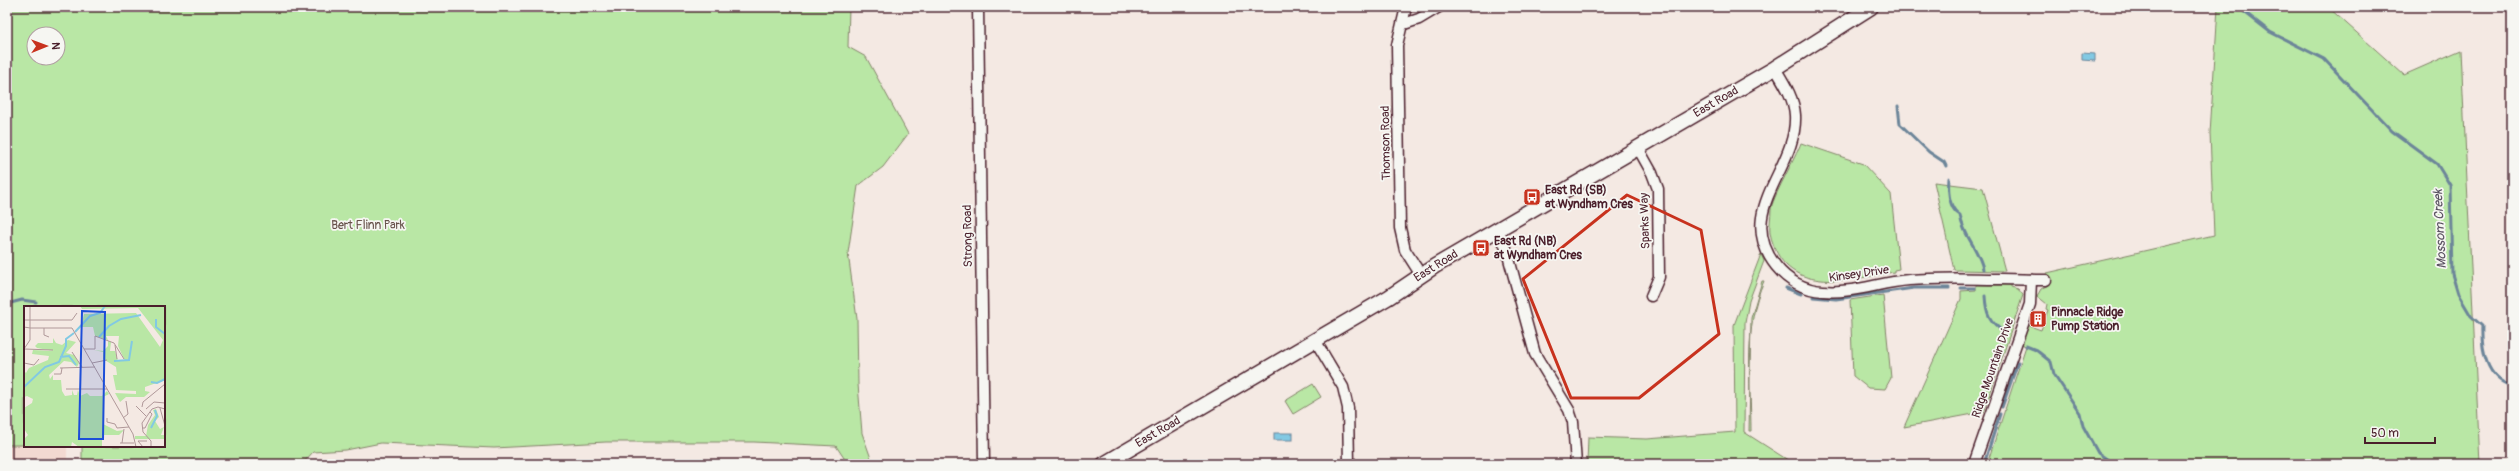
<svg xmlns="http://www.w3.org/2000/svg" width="2519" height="471" viewBox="0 0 2519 471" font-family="Pangolin,sans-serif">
<rect width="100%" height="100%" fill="#f4e9e3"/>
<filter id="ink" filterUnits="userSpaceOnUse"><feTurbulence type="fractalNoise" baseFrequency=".025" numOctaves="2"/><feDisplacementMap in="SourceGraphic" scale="8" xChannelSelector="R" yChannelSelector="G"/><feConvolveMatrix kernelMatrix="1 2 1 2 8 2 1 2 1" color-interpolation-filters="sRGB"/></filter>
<g filter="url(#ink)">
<polygon fill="#f2d9d1" points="7,440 25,440 25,446 67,446 67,464 7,464"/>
<g fill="#b9e7a5" stroke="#828368" fill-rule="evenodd">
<path d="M 7,7 L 849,7 L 848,47 L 866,57 L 908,134 L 883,167 L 858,186 L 848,253 L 857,319 L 858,384 L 862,433 L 873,464 L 848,464 L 836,446 L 754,442 L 606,442 L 494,448 L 381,443 L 346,450 L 313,452 L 302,464 L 82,464 L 82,446 L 164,446 L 164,307 L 25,307 L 25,445 L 7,445 ZM 34,34 L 58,34 L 58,58 L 34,58 Z"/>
<polygon points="2218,7 2328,7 2404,75 2461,50 2480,464 1987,464 2026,346 2021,344 2027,325 2041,330 2048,310 2046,309 2047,304 2037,296 2041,289 2046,286 2047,273 2214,235 2210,133"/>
<path d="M 1801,143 L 1863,164 L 1891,194 L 1899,269 L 1894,270 L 1894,272 C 1848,280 1784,298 1770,233 C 1769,225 1771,217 1771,210 C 1771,200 1796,157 1801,143 Z"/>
<polygon points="1934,182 1983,188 2005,271 1954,270"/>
<polygon points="1761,254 1764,261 1749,301 1745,323 1744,432 1794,464 1587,464 1588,437 1647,439 1735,432 1734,325"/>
<path d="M 1762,281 L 1764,281 C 1743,327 1751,382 1751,431 L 1749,431 L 1751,318 Z"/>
<polygon points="1976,285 2011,285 2011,287 2018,289 2023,295 1984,412 1904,427 1961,299 1961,291 1976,290"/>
<polygon points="1883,295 1891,378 1885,389 1868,388 1853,376 1850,300"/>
<polygon points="1313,384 1321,397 1293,414 1285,401"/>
</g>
<g fill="#82c9e3" stroke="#6c8599">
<polygon points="2082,53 2095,54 2095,61 2082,60"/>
<rect x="1274" y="433" width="19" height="7"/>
</g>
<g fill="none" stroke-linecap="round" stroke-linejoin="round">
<g stroke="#6c8599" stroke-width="3">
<path d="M 2238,7 L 2270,32 L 2324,59 L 2392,131 L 2437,164 L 2450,185 L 2452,274 L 2458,294 L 2471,316 L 2482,326 C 2481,349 2486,379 2512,386"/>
<polyline points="1898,106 1900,124 1929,152 1944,162 1946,166"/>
<path d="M 1949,178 C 1948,190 1948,208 1960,215 C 1963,236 1979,249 1983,269"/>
<polyline points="1786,288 1801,294"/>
<polyline points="1961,288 1975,288"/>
<path d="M 1985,296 C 1986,314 1989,321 2004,332"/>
<polyline points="1813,297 1836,299 1914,288 1949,288"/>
<polyline points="7,304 22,300 36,302"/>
<polyline points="2026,346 2036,350 2051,362 2054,374 2080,413 2083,426 2098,453 2114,464"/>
<polyline points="2002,407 2018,362"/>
<polyline points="1984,464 2000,414"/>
</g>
<defs>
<g id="street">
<polyline points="978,7 984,464"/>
<polyline points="1406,7 1397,45 1400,228 1405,250 1421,275"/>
<polyline points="1404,24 1419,19 1439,7"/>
<path d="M 1775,68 C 1784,83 1794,98 1795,115 C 1798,169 1733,211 1776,266 C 1787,280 1804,290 1823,291 C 1851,294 1881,282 1909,280 C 1954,276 2001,280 2046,280"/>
<polyline points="1638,148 1652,173 1658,189 1659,277 1651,296"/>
<polyline points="1498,229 1506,248 1535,354 1569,410 1573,422 1576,464"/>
<polyline points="1315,340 1343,387 1348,408 1349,464"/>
<polyline points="1974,464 2030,304 2031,280"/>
</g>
<polyline id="secondary" points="1104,464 1389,297 1435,266 1775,68 1871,7"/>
</defs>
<use href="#street" stroke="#4a1f2b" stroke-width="13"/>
<use href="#secondary" stroke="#4a1f2b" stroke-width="17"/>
<use href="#street" stroke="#f6f6f2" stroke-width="10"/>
<use href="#secondary" stroke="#f6f6f2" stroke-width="14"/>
</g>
</g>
<path fill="none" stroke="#c8321e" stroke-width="3" stroke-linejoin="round" d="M 1627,195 L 1701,230 L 1719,334 L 1639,398 L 1571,398 L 1523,279 Z"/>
<defs>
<symbol id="bus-square" viewBox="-11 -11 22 22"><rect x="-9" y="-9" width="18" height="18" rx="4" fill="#c8321e" stroke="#f6f6f2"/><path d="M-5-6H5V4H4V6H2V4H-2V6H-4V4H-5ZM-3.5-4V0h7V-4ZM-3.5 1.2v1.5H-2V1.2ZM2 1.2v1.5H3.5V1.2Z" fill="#fff"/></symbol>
<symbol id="building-square" viewBox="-11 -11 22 22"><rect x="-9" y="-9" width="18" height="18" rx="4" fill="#c8321e" stroke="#f6f6f2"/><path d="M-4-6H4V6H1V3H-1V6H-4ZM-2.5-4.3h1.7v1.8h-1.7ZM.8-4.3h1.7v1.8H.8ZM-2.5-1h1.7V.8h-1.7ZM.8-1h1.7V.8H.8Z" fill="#fff"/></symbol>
</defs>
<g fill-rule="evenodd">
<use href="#bus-square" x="1522" y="187" width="20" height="20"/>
<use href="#bus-square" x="1471" y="238" width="20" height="20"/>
<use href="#building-square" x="2028" y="309" width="20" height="20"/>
</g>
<g text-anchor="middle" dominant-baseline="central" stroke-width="3.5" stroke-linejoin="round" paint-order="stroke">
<g font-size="12" fill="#4a1f2b" stroke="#f6f6f2">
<text transform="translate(1716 102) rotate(-30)">East Road</text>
<text transform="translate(1386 143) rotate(-91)">Thomson Road</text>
<text transform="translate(1645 221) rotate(-92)">Sparks Way</text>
<text transform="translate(968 236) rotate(-91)">Strong Road</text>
<text transform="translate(1436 266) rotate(-32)">East Road</text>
<text transform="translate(1859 274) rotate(-8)">Kinsey Drive</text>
<text transform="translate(1993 368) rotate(-71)">Ridge Mountain Drive</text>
<text transform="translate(1158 432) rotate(-30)">East Road</text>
</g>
<g font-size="12" font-weight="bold" fill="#4a1f2b" stroke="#f6f6f2" text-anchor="start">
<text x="1545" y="190">East Rd (SB)<tspan x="1545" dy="14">at Wyndham Cres</tspan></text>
<text x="1494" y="241">East Rd (NB)<tspan x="1494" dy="14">at Wyndham Cres</tspan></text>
<text x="2051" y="312">Pinnacle Ridge<tspan x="2051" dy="14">Pump Station</tspan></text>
</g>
<g font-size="12" fill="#66514a" stroke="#f6f6f2">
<text x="368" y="225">Bert Flinn Park</text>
</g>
<g font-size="13" font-style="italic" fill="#5b5262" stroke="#f6f6f2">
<text transform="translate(2440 229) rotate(-93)">Mossom Creek</text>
</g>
</g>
<g transform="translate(24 306)">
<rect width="141" height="141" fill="#f4e9e3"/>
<path d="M 56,0 L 141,0 L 141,44 L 138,43 L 141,44 L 141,74 L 121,81 L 121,85 L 126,86 L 120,91 L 102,91 L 96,96 L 91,87 L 112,88 L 112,85 L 92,84 L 89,69 L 93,69 L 92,61 L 79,53 L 79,46 L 70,44 L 79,45 L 84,40 L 84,35 L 87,36 L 86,45 L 91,45 L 94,55 L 101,55 L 94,40 L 95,30 L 82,30 L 84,34 L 71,30 L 69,21 L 57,21 L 60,8 L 112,7 L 136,41 L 139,34 L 114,2 L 58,3 ZM 29,32 L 32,37 L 38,39 L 44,34 L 52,36 L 42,47 L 50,49 L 55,57 L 53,61 L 47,56 L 40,55 L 25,69 L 26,73 L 29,69 L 29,74 L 37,74 L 38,85 L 41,90 L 48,89 L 48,84 L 50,89 L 53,89 L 54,84 L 56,90 L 63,87 L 66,90 L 78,90 L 83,85 L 85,88 L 79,91 L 79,118 L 93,125 L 100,124 L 95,129 L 78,129 L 78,140 L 55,141 L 48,136 L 47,141 L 0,141 L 0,133 L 4,129 L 0,123 L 0,102 L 8,97 L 9,93 L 3,90 L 0,91 L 0,65 L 2,67 L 5,62 L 24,54 L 25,50 L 8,48 L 9,44 L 30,45 L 13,42 L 11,40 L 14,37 L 29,37 ZM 132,103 L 135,111 L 131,115 L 136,123 L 140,121 L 137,129 L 141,129 L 141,133 L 111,133 L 111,130 L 122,130 L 124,119 L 131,109 L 129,104 Z" fill="#b9e7a5"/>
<path fill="none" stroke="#82c9e3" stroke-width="2" d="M 132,13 L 132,21 L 141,28M 51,26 L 66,10 L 76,7 L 81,0M 75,31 L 85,20 L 97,13 L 117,9M 36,51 L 45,50 L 52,59M 90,55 L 105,54 L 108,35M 127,76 L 133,77 L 141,73M 0,81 L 21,61 L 35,56 L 42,40 L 42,33 L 50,27M 127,122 L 133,110 L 131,104"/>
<path fill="none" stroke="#b09899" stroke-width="1" d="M 0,14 L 48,14 L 53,7M 0,21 L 6,22 L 6,0M 20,22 L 20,29 L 25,31M 71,30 L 90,37 L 100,53M 91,39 L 93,53M 0,43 L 29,44M 0,43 L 6,34 L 6,22 L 48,22 L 109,128 L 112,141M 60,43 L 71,43 L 71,30M 48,46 L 58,61M 0,57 L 10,59 L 15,53M 68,57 L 83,54M 36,62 L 71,61M 30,68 L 37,68 L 38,62M 42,83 L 83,83M 112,100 L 122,110M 118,101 L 119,96 L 141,78M 136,102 L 141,120M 122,103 L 130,96 L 141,97M 83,112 L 83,116 L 91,118 L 93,122 L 105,121M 99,112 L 104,108 L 102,95M 118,122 L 121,122 L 128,108 L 126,106M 96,137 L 110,137M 98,137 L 100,123M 119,141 L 114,135 L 123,135M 127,141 L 127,135 L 119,126 L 118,117 L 128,103 L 134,101 L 141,103"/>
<path fill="#1d4ed8" fill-opacity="0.15" stroke="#1d4ed8" stroke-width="2" d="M 58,5 L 81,6 L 79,133 L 55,133 Z"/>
<rect width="141" height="141" fill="none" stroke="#4a1f2b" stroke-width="2"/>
</g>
<rect width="2519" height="471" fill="none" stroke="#f6f6f2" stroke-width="24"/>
<rect x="12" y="12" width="2495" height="447" fill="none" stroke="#4a1f2b" stroke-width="1.5" filter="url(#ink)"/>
<g transform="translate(46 46) rotate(89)"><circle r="19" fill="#f6f6f2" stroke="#b1a0a2"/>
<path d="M0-3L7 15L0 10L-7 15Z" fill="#c8321e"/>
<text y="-6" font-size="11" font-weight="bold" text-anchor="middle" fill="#4a1f2b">N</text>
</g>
<path d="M2365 437v6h70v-6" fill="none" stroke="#4a1f2b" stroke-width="2"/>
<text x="2371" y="437" font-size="12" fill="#4a1f2b" stroke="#f6f6f2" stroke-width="3" paint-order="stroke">50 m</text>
</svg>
